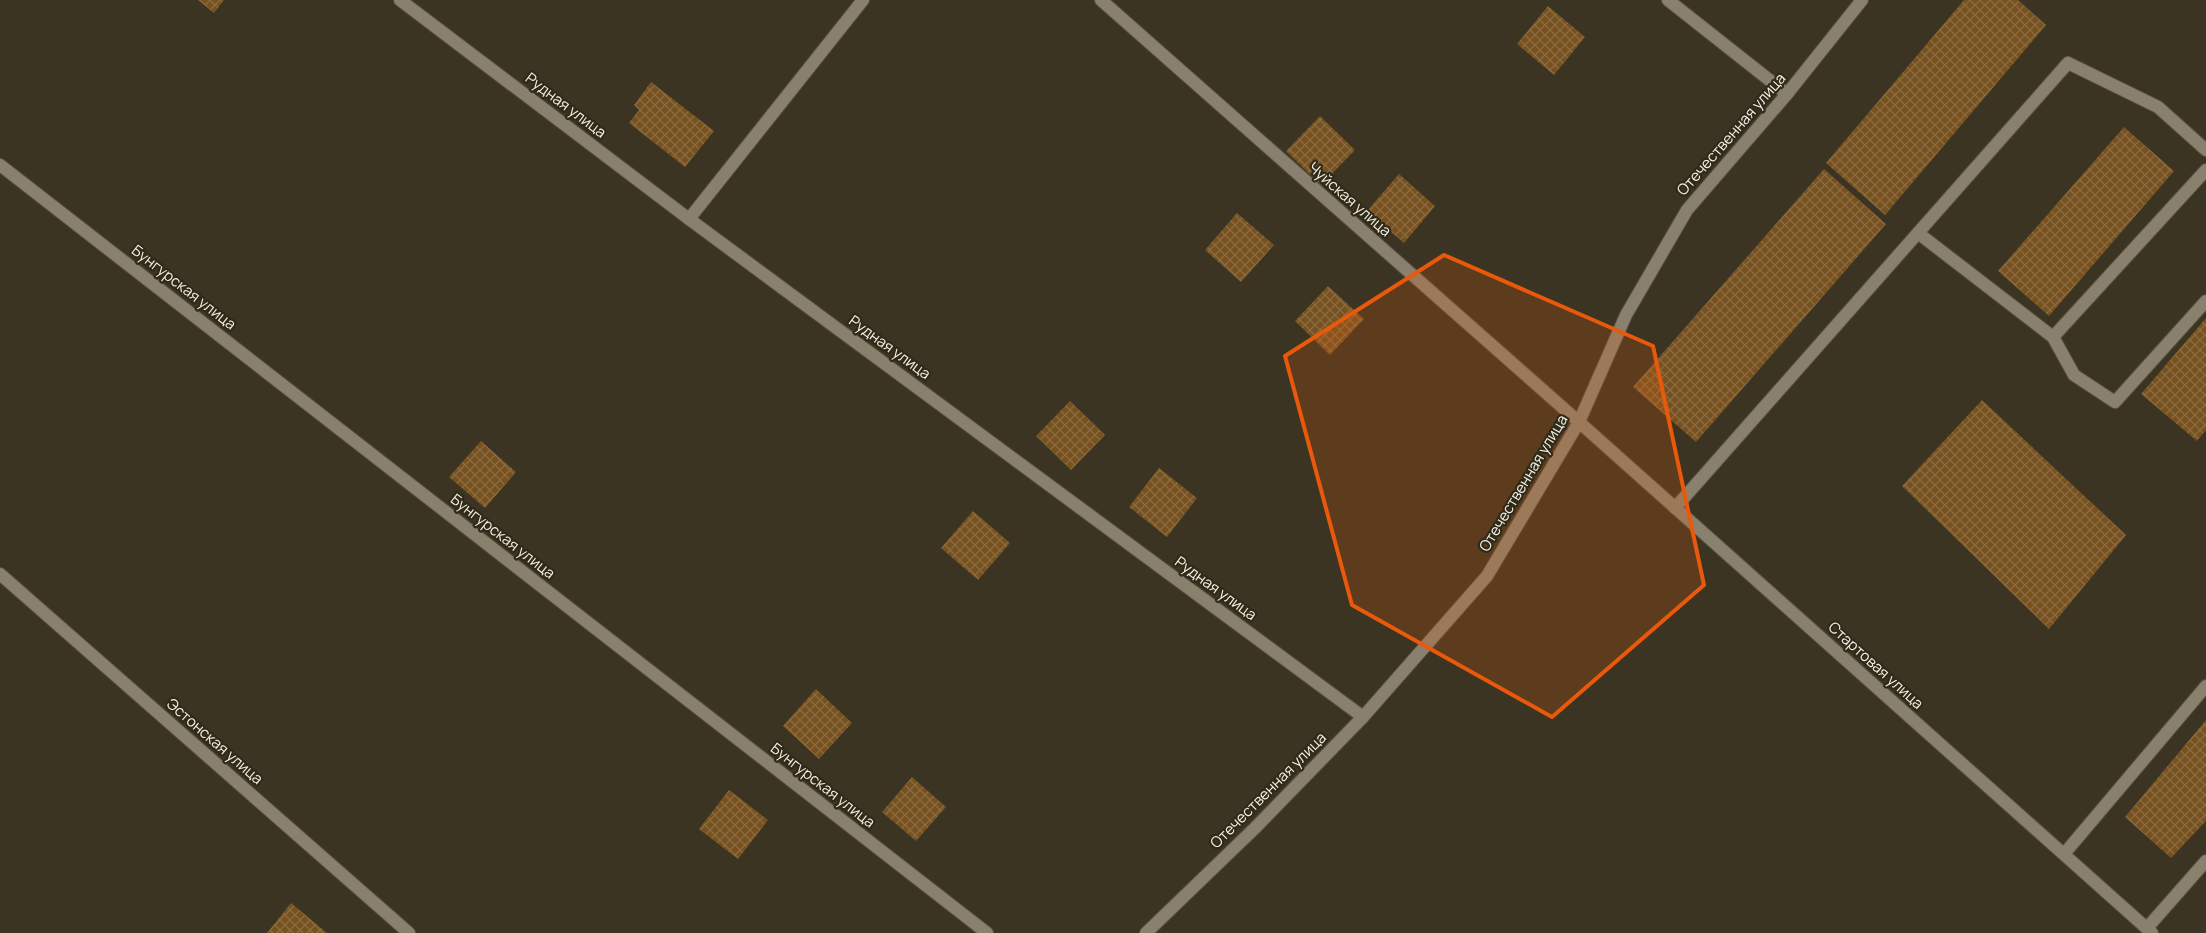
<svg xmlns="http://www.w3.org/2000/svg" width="2206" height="933" viewBox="0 0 2206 933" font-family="Manrope,sans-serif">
<defs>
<pattern id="building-cross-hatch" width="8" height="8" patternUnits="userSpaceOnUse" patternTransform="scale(1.25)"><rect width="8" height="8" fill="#775220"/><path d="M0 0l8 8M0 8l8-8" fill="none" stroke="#8b6b40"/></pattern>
</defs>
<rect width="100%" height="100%" fill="#3b3422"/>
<g fill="url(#building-cross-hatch)">
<polygon points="198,0 224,0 214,13"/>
<polygon points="1964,0 2018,0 2046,25 1885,215 1826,163"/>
<polygon points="1548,6 1585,37 1554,75 1517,44"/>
<polygon points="651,82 714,131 685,167 629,123 639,110 634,105"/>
<polygon points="1320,116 1355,150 1321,185 1286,151"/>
<polygon points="2124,127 2174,171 2049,316 1998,271"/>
<polygon points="1824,169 1886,224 1696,442 1633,387"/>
<polygon points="1399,174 1435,206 1404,243 1367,211"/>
<polygon points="1237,213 1274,245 1241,282 1205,250"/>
<polygon points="1328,286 1364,319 1330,355 1295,321"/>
<polygon points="2206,318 2206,430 2197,441 2141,394"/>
<polygon points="1982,400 2126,535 2049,629 1902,486"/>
<polygon points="1070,401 1105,435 1071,470 1036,436"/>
<polygon points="481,441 516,472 485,508 449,477"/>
<polygon points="1159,468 1197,498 1167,537 1129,507"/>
<polygon points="973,511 1010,543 978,580 941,548"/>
<polygon points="816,689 852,723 819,759 783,726"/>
<polygon points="2206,720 2206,821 2171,858 2125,817"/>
<polygon points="912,777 946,807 916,841 882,812"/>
<polygon points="729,790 768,820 738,859 699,829"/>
<polygon points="291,903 327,933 267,933"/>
</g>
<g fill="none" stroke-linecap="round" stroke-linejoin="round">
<defs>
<g id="minor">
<polyline points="400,0 689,219 1363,717"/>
<polyline points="1101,0 1579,422 2152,933"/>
<polyline points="1668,0 1787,94"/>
<polyline points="0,165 987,933"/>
<polyline points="2206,170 2053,337 2074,375 2115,402 2206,301"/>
<polyline points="689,219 863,0"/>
<polyline points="1918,233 2053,337"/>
<polyline points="1675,508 2068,63 2158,107 2206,150"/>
<polyline points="0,574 409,933"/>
<polyline points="2064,854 2206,686"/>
<polyline points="2147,928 2206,861"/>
<polyline points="1146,933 1255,828 1363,717 1487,576 1579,422 1626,315 1687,210 1787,94 1862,0"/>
</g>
</defs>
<use href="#minor" stroke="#595343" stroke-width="14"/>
<use href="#minor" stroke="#89816d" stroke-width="12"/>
</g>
<path fill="#e8590c" fill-opacity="0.2" stroke="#e8590c" stroke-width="4" stroke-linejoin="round" d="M 1444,255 L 1653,346 L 1704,585 L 1552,717 L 1352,605 L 1285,356 Z"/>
<g text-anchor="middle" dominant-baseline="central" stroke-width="4.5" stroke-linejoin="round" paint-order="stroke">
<g font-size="15" fill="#f5f1e6" stroke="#302a19">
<text transform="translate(566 105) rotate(37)">Рудная улица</text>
<text transform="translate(1731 134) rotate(-49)">Отечественная улица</text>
<text transform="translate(1350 199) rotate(41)">Чуйская улица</text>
<text transform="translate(184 287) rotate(38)">Бунгурская улица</text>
<text transform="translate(890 347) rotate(36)">Рудная улица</text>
<text transform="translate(1523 483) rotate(-59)">Отечественная улица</text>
<text transform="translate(503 536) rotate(38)">Бунгурская улица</text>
<text transform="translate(1216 588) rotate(36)">Рудная улица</text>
<text transform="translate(1876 665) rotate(42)">Стартовая улица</text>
<text transform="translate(215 741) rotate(41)">Эстонская улица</text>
<text transform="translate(823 785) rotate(38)">Бунгурская улица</text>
<text transform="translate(1268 790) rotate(-45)">Отечественная улица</text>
</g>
</g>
</svg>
